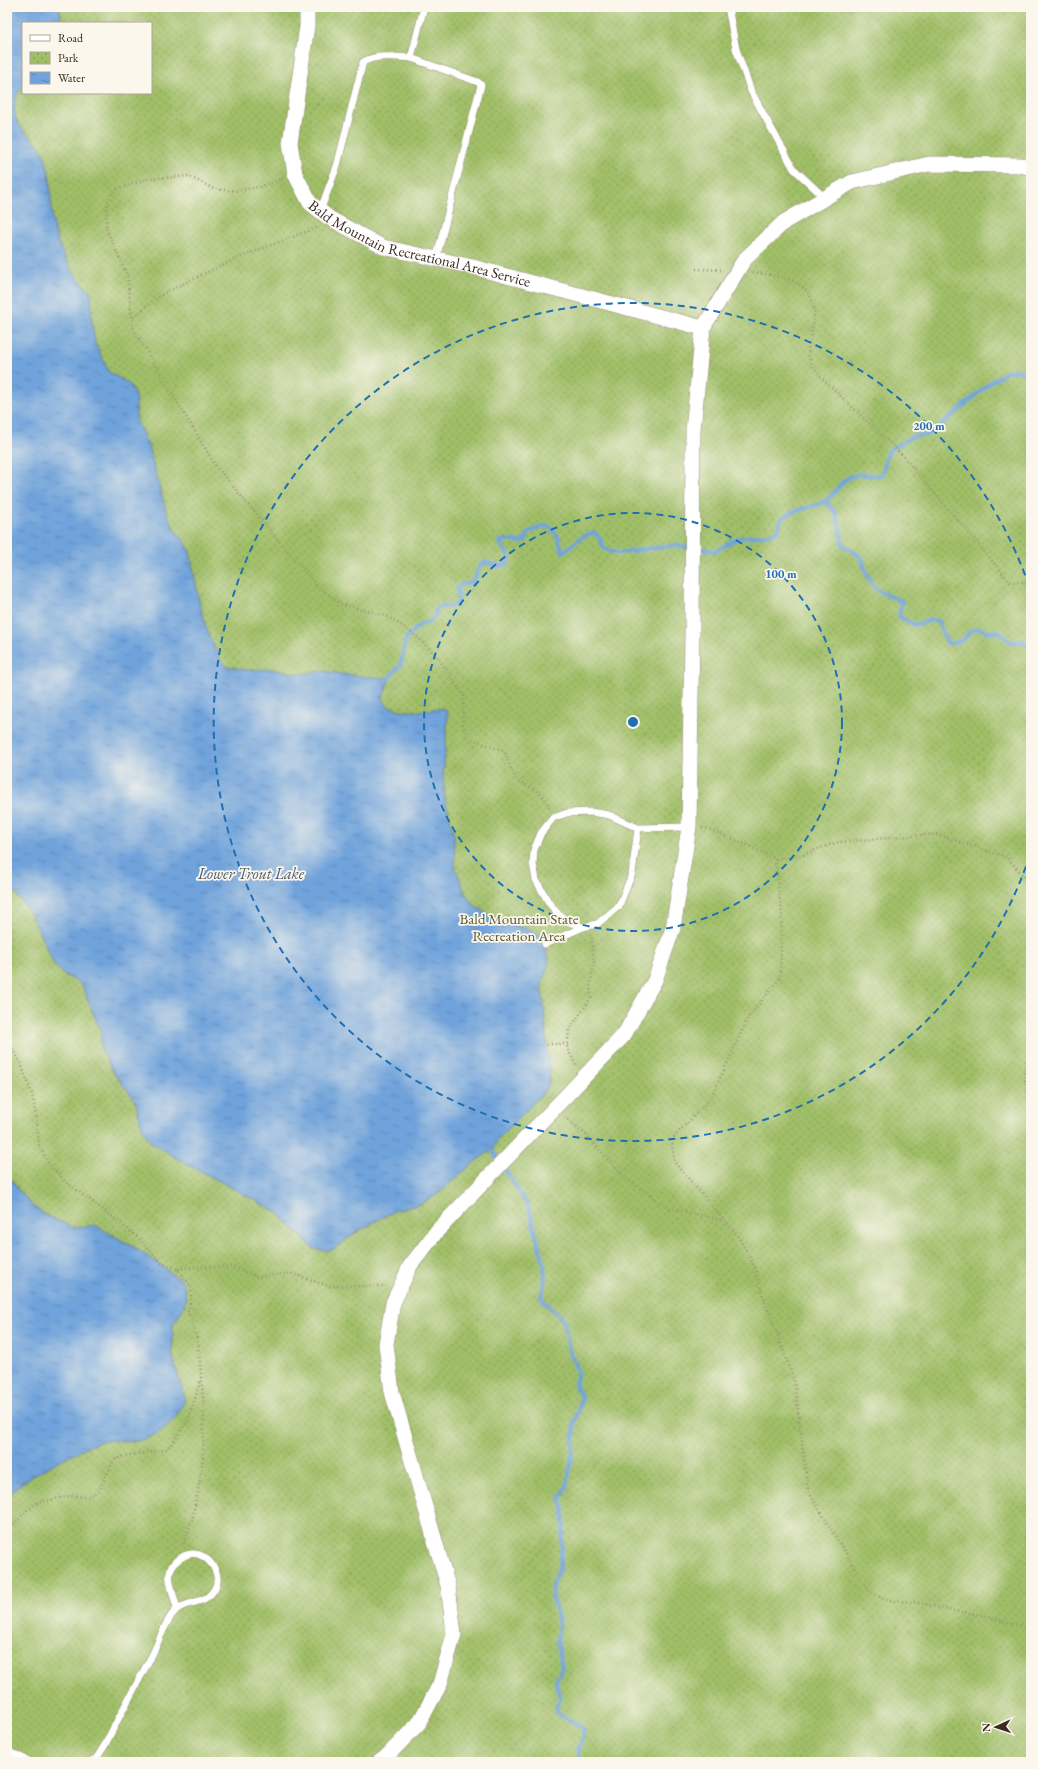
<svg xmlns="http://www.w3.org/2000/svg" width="1038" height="1769" viewBox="0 0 1038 1769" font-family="'EB Garamond',serif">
<defs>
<pattern id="park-dots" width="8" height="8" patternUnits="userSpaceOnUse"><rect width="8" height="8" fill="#a0bf68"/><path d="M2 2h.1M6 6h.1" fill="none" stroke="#849b55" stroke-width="1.8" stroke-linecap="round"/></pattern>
<pattern id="water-ripples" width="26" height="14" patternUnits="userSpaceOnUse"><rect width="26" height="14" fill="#6fa3db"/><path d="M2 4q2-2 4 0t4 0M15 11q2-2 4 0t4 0" fill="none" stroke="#5c85b1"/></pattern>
</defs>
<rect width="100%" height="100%" fill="#fbf7ec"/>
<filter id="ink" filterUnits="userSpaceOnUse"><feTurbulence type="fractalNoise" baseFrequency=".025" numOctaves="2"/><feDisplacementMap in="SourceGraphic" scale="8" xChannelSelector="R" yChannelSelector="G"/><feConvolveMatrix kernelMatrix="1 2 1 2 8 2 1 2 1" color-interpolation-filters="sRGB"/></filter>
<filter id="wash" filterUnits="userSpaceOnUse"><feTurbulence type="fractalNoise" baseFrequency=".012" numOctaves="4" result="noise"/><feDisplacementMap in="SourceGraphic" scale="16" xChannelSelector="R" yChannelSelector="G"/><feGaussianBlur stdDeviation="0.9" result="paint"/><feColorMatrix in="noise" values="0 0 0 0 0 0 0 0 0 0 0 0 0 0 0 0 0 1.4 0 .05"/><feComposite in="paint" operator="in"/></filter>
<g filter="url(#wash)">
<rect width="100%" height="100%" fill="#f4ebd4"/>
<!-- park -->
<path fill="url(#park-dots)" stroke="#6e7443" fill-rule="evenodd" d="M7,7H1031V1762H7ZM23,23H151V93H23Z"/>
<!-- water -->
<g fill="url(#water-ripples)" stroke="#55667c">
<path d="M7,7H59L62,23H23V86C16,93 13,104 15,114C17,132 38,138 44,155C52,174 50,195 52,215C55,244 69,272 91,292L92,323L95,343L109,372L129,384L134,393L136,401V419L148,446L166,510L174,529L188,546L190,552L200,606L209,636L220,659L226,666L246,670L271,669L300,674L322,671L359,676L387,678L389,680L383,698L386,705C397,710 409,712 421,711C430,710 438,706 446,710L448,716L443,776L445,799L454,835L455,867L465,893L475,906L498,920L533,931L540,935L545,944L549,962L542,984L550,1078L546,1090L498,1139L492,1150L476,1161L435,1196L420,1204L394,1211L355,1233L334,1249L326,1251L319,1250L312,1247L277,1212L178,1159L150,1141L143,1130L135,1100L113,1072L101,1048V1032L82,985L63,974L55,966L31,915L7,881Z"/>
<path d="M7,1174L19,1191L33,1206L45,1215L75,1228L95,1225L137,1249L181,1280L184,1285L186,1297L183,1309L172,1326L173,1358L185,1399C179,1419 158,1438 136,1441C125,1442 114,1439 103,1441C88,1444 31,1475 19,1485C14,1489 10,1494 7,1499Z"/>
</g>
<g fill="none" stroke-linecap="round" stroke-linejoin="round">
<!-- stream -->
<g stroke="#6fa3db" stroke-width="4">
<path d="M826,501L837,515L843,545L861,557L868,577L873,586L882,593L902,601L899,617L915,625L931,620L938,621L947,643C969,644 964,631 976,629C980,628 984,631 989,632C992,632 995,631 998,631L1011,642L1023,641L1031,649"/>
<path d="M388,679L401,664L406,638L421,624L429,622L434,617L437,608L439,607L455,606L458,601L457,588L461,585L473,582L481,564L486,562L498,566L506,565L510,560C509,551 502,551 500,542L503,540L521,542L525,541L529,532L543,526H549L557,535L563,552L585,535L595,533L599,537L603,547L607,550L619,553L676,545L715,551L738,538L769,534L778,531C779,527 780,522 782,519C794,507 812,510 825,501C835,495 840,480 852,476C862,472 872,477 882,475L888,452L892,448L914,436L926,435L937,429L991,382L1008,371L1017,370L1031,375"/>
<polyline points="492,1150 500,1162"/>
<path d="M503,1167L528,1206L544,1263L545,1280L541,1296L544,1301L564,1321L569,1349L578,1373L575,1385L582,1398L574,1424V1442L567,1486L560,1499L564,1510V1519L560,1567L552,1584V1593L559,1625L557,1640L562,1668L557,1678L556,1684L560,1698L556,1711C570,1727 594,1718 578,1748L581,1762"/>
</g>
</g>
</g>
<g filter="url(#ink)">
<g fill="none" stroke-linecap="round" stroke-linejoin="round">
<!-- service casing -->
<g stroke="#988a79" stroke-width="8">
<g id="service">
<polyline points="424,7 411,58 478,82 481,85 436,259"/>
<polyline points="728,7 736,49 751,91 765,117 794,169 825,198"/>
<path d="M320,211L337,166L363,62C376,54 397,57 411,58"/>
<polyline points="638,828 632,874 619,906 597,924 583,927 571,923 559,915 549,903 536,880 533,864 534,850 541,833 553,818 567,813 591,812 609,815 638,828 689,827"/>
<polyline points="545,944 583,927"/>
<polyline points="7,1751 31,1762"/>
<path d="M88,1762L96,1759L105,1745C120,1714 137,1684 153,1653C160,1639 165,1621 176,1610C186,1600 206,1606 215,1588C221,1576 214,1564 204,1557C198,1553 190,1553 184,1556C159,1568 173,1589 177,1609"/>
</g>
</g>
<!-- minor casing -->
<g stroke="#988a79" stroke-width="16">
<g id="minor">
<path id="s1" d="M307,7V26L290,143L295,174L310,203L329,218L383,247L473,267L703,328"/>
<polyline points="379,1762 385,1758 419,1723 440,1684 454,1634 448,1586 392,1392 386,1344 393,1303 410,1266 437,1231 624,1035 655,980 673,928 689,827 692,634 693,430 703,328 744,260 784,222 852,182 929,164 1021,165 1031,168"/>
</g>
</g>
<!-- path -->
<g stroke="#988a79" stroke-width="2.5" stroke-dasharray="1 3" stroke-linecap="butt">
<path d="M283,178L259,187L234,191L214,189L188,176L147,179L115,190L107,203L106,228L127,275L133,328L215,465L316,585L341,604L387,616L412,633L435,654L464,695L463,724L466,737L504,751C507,758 513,775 517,779C533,792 542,786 550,810"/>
<polyline points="696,269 722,270"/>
<path d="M753,272C787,277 821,283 813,326C812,335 806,349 809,357C811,365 818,371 822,378L903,456L1010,582H1031"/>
<polyline points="133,317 164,293 235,259 318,227"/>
<polyline points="702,828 708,829 747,845 775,859 801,856 823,847 839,842 935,834 1007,857 1031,884"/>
<polyline points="775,859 782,915 780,978 748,1018 711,1098 672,1139 674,1162 738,1236 753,1263 765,1302 794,1379 808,1491 870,1593 889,1600 921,1603 948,1610 981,1615 1031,1629"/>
<polyline points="7,1034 13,1050 21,1064 32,1094 37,1122 39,1146 50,1165 67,1183 108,1213 138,1238 162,1263 177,1269 191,1286 191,1299 188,1311 198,1342 204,1407 203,1456 199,1485 192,1520 183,1545"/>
<polyline points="1031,1037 1024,1071 1031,1117"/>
<polyline points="547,1044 568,1044"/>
<polyline points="576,1065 567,1048 569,1030 591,998 590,987 594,962 592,939 589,935"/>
<polyline points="564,1117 585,1134 625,1178 654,1198 669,1208 725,1221"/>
<polyline points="178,1269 196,1267 233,1267 257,1277 290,1273 328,1286 386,1286"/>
<polyline points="7,1530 19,1519 27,1510 38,1502 71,1496 88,1497 99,1490 114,1460 128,1455 165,1450 175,1440 188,1420 201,1379"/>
</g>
<!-- service -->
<use href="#service" stroke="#fff" stroke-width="7"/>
<!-- minor -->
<use href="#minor" stroke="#fff" stroke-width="15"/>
</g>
</g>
<!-- distance rings -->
<g fill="none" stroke="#1f6fb2" stroke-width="2" stroke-dasharray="7 5">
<circle cx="633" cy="722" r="209"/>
<path d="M1030 855A419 419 0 1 1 1030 589"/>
</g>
<g text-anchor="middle" stroke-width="3.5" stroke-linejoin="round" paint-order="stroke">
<!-- street labels -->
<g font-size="15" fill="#3b2a1e" stroke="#fbf7ec">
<text dy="5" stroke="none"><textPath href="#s1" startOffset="320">Bald Mountain Recreational Area Service</textPath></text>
</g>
<!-- park labels -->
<g font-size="15" fill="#595734" stroke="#fbf7ec">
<text x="519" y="924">Bald Mountain State<tspan x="519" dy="17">Recreation Area</tspan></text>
</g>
<!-- water labels -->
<g font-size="16" font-style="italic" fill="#505a6a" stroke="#fbf7ec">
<text x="251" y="879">Lower Trout Lake</text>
</g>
</g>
<circle cx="633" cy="722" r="6" fill="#1f6fb2" stroke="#fbf7ec" stroke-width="2"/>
<g font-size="12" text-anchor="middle" font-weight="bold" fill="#1f6fb2" stroke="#fbf7ec" stroke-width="3.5" stroke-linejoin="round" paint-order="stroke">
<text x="929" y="430">200 m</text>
<text x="781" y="578">100 m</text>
</g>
<!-- margin -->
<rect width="1038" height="1769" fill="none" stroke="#fbf7ec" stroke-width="24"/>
<!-- legend -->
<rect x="22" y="22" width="130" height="72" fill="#fbf7ec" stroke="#aea59a"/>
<rect x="30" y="35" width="20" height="6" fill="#ffffff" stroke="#aea59a"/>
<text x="58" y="42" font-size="12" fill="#3b2a1e">Road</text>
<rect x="30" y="52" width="20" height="12" fill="url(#park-dots)" stroke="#aea59a"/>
<text x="58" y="62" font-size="12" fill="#3b2a1e">Park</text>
<rect x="30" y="72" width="20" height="12" fill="url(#water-ripples)" stroke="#aea59a"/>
<text x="58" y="82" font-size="12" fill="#3b2a1e">Water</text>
<!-- north arrow -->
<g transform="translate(996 1727) rotate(267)" stroke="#fbf7ec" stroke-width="3" paint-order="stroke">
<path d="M0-3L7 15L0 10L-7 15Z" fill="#3b2a1e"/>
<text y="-6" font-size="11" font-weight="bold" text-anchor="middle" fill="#3b2a1e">N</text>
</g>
</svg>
